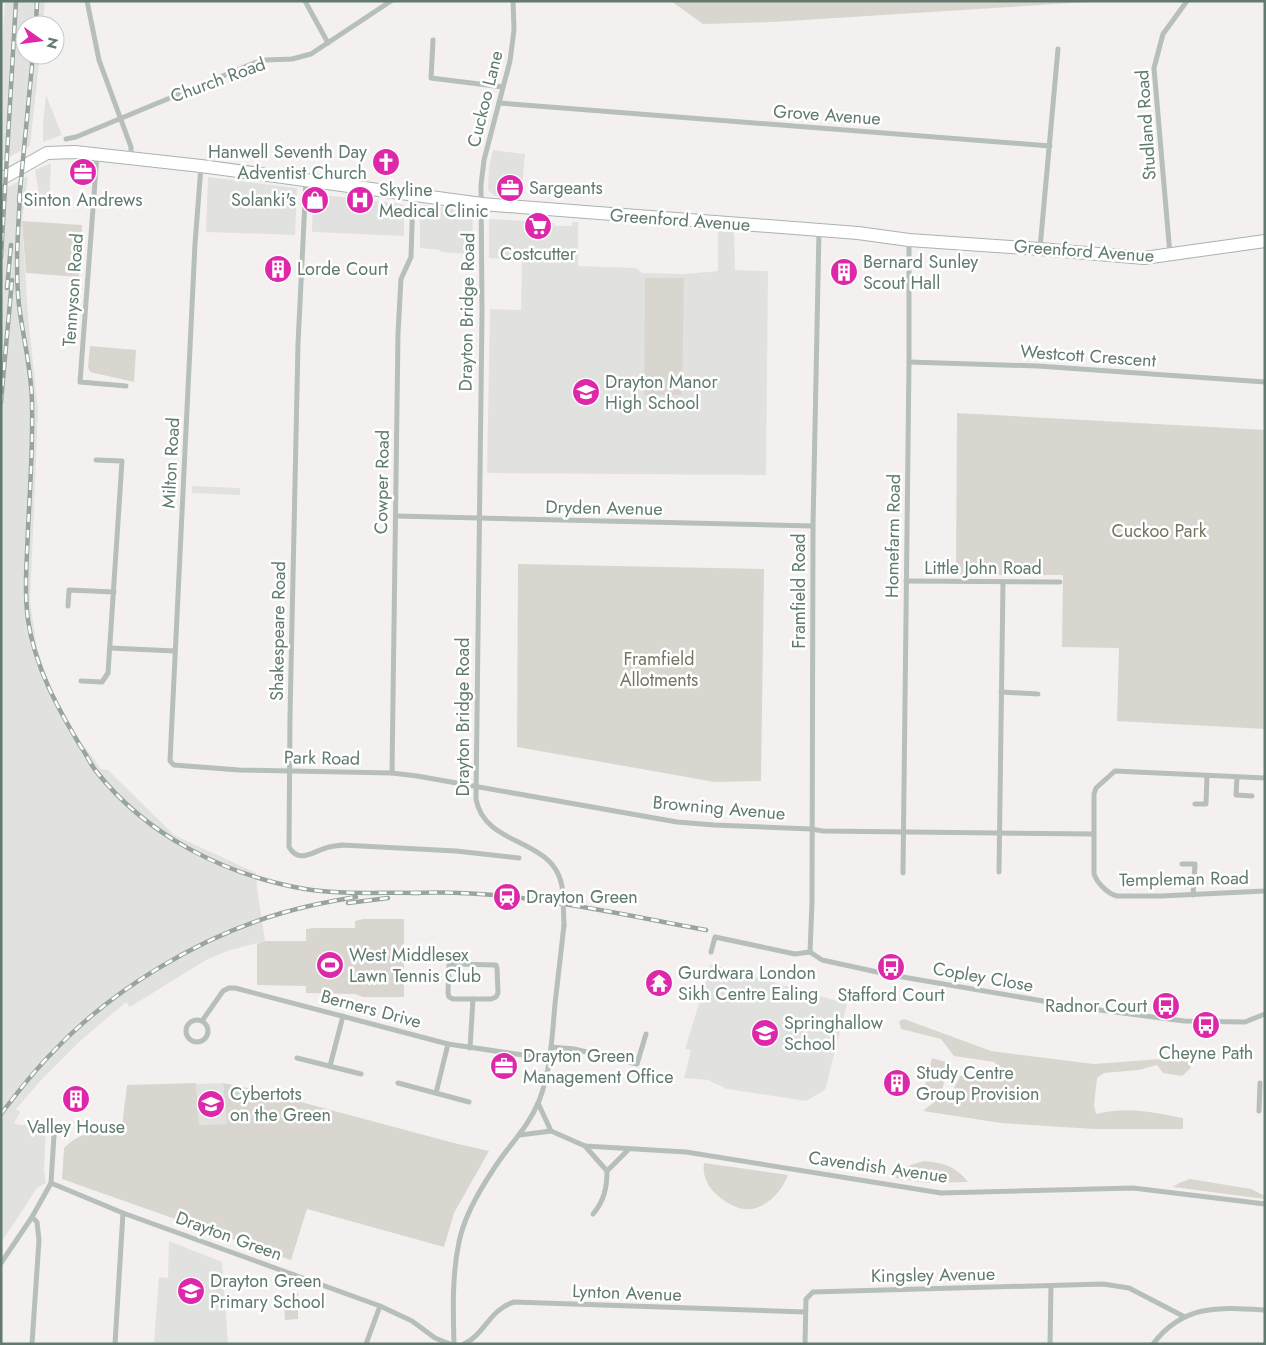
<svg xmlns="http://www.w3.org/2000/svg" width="1266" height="1345" viewBox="0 0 1266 1345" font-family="Jost,sans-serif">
<rect width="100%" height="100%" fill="#f4f0f0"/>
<!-- built -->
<g fill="#e1e2e0">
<polygon points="5,1 45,1 43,25 25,25 25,55 40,55 30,146 1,161 1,62"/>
<polygon points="46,95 62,135 43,142 43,123"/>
<polygon points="493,150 525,154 521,199 494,196 488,190 489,167"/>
<polygon points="51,163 49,206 41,206 35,170"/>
<polygon points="28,176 22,221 28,317 38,410 30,602 37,648 50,687 73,731 101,769 108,770 174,835 256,873 257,888 265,941 227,951 206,960 130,1007 126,1002 79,1042 44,1077 16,1109 20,1112 14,1123 19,1125 46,1125 44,1170 46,1183 37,1188 1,1243 1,191"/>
<polygon points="208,177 297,188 295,235 206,232"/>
<polygon points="315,194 402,204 404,206 404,236 312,232 313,195"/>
<polygon points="423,205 473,211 472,254 441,252 440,250 420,248 420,206"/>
<polygon points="491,219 554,223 555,226 572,226 572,222 578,222 578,266 636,268 642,273 685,274 718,271 718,231 734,232 735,270 768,271 766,475 487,473 490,309 521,310 522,260 489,258 489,220"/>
<polygon points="192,486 240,488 240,495 192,493"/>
<polygon points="711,964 847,1004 825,1090 806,1101 727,1089 708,1080 684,1078 691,1050 685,1049"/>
<polygon points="223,1083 227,1124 199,1125 196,1084"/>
<polygon points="169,1241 222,1262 228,1344 154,1344 159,1277 168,1278"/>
</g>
<!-- green -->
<g fill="#d9d6cf">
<polygon points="671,1 1103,1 772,22 703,24"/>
<polygon points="22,221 82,225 79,277 26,273"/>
<polygon points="645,278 684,278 682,395 644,395"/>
<polygon points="90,346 136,350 134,382 90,372 88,367"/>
<polygon points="957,413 1265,430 1265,729 1117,721 1119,648 1062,647 1063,575 956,575"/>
<polygon points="518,564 764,569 761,781 715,782 517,747"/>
<polygon points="364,919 404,919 404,997 363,997 355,994 306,993 306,986 257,985 257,944 265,941 306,941 306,929 314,928 355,928 355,921"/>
<path d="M904,1019L991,1051L1094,1064L1188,1057L1191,1068L1182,1076L1163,1073L1157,1065L1139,1070L1104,1073L1097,1078L1094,1105L1096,1114C1125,1106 1154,1112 1183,1118V1129H1094L1001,1123L923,1111L935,1101L922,1097L932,1058L949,1063L940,1098L951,1094L960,1076H985L996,1070L995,1062L954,1056L941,1039L901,1029L899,1021Z"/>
<path d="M196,1083L199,1125L227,1124L223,1083L248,1088L454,1143L489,1151L454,1213L444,1247L307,1209L291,1260L62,1179L64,1148C84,1128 95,1134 121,1135L127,1085Z"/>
<path d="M924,1161C944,1163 955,1166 968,1182L926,1183L895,1178C903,1167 912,1164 924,1161Z"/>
<path d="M704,1163L788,1175C783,1189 769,1206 752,1209C737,1212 713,1196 707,1182C704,1176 703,1170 704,1163Z"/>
<polygon points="1190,1179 1251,1189 1265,1196 1265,1199 1173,1187 1179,1183"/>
<polygon points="291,1293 298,1293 298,1319 285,1320 284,1301 289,1300"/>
</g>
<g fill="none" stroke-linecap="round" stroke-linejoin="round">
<!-- secondary casing -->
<g stroke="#a8b4ae" stroke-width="14">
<polyline id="secondary" points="1,179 47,153 75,152 201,166 482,204 858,233 909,240 1040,249 1144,258 1265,241"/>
</g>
<!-- street -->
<g stroke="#b6bfba" stroke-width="5">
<polyline points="87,1 99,60 131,147 131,158"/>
<polyline points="305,1 328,43"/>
<path d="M513,1L514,30L510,61L484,160L481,185L482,312L476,799C486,852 562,834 563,897"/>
<polyline points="433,40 431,78 503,87"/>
<polyline points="499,103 1050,146"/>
<polyline points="66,139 76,137 254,63 266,60 292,59 311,54 391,1"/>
<polyline points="97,155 80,382 126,386"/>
<polyline points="201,166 195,244 170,761 174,765 239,770 392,773 417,776 677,822 714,825 811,829 823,831 1094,834"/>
<path d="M306,180L298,344L290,716L289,847C299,864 312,852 326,848C331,846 337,846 342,845L456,851L519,858"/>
<polyline points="1040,248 1058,49"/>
<polyline points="1170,255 1154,68 1163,34 1187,1"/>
<polyline points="909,362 1038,366 1265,382"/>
<polyline points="396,516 813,526"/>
<polyline points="906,581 1060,582"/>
<polyline points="68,606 69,590 114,592"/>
<polyline points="110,648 175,651"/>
<polyline points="81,681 102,682 108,673 122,461 96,460"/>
<polyline points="1001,692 1038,694"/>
<polyline points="392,773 398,333 401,279 411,257 413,195"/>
<polyline points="1237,777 1236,795 1252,796"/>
<path d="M1265,778L1115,771L1096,788L1094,794V874C1097,883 1108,894 1117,896H1161L1265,891"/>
<polyline points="1195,804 1206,804 1207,776"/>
<polyline points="1182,864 1195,864 1193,895"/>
<polyline points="999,872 1003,582"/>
<polyline points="903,873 909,362 909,241"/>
<polyline points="711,952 715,937 795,954 810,952 822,960 891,975 1084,1008 1184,1021 1245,1022 1265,1014"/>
<polyline points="810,952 812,902 813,526 819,230"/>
<polygon points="454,964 496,965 497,968 498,993 496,997 491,999 453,999 449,997 448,993 449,965"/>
<circle cx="197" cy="1031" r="11"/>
<polyline points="202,1021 223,991 229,988 235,988 448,1044 550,1059"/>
<polyline points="551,1047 574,1049 637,1064 646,1034"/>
<polyline points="470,1048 473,999"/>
<polyline points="297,1058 361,1074"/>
<polyline points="330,1066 343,1016"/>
<polyline points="398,1083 469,1102"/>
<polyline points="436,1093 448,1044"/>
<polyline points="538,1103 551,1131 585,1146 686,1152 941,1193 1133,1188 1265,1204"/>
<polyline points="1259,1111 1260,1083"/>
<polyline points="520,1135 551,1131"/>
<polyline points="585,1146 607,1171"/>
<polyline points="51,1183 123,1213 380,1306 412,1321 435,1338 450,1344"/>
<path d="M593,1214C604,1201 607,1188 607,1171L628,1150"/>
<polyline points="32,1217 37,1222 39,1240 32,1344"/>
<polyline points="1,1263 32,1217 51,1183 54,1135"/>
<polyline points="115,1344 123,1213"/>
<polyline points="366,1344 380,1306"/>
<path d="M454,1344C453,1310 452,1275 459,1242C464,1217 479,1191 493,1170C508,1146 528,1128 539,1101C551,1070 552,1037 555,1004C558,978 561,951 564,925"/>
<path d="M464,1344C484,1335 490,1309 514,1302L805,1312"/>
<polyline points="805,1344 806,1299 813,1292 1103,1284 1129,1288 1183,1316"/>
<polyline points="1050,1344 1051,1286"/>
<path d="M1153,1344C1183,1304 1220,1307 1265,1310"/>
</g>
<!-- secondary -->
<use href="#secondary" stroke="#fff" stroke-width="12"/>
<!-- rail casing -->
<g stroke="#98a59f" stroke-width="4.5">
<g id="rail">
<polyline points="36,25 37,1"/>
<path d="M20,195C18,231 15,269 19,305C23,338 32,371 32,405C33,446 30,488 28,529C27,559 24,590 28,620C35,667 57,707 81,747C87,755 90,764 96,771C147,836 225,875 305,889C342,895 382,892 419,893"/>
<polyline points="19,201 33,55"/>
<polyline points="1,257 16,1"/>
<polyline points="7,288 11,245"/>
<polyline points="1,402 12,280"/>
<path d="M413,893C512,889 609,912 706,930"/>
<polyline points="348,903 388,898"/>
<path d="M1,1114C17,1093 33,1072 52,1053C111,990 199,937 282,913C306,906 331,901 356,897"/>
</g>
</g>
<!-- rail -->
<use href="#rail" stroke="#fff" stroke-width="2.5" stroke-dasharray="8" stroke-linecap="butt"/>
<!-- street-bridge -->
<polyline stroke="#b6bfba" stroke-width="5" points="563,897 564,925"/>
</g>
<!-- icons -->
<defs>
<g id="church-disc" transform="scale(1.4375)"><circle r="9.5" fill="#dc28a9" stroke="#fff"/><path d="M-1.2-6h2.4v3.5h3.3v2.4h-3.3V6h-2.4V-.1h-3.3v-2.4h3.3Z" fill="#fff"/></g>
<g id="office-disc" transform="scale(1.4375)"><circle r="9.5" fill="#dc28a9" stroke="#fff"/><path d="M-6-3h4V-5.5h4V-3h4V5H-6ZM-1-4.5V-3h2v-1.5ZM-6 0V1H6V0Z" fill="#fff"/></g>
<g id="shop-disc" transform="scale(1.4375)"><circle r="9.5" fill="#dc28a9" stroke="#fff"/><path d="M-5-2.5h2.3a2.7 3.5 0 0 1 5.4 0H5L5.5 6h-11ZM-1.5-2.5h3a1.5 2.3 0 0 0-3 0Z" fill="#fff"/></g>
<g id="hospital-disc" transform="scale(1.4375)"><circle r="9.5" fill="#dc28a9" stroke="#fff"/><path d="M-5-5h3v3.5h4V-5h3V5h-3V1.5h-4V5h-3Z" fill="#fff"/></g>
<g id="supermarket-disc" transform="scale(1.4375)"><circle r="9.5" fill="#dc28a9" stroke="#fff"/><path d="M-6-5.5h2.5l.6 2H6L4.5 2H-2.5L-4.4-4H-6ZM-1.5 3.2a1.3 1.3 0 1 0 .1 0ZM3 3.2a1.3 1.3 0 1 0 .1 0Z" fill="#fff"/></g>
<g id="building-disc" transform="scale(1.4375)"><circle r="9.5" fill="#dc28a9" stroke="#fff"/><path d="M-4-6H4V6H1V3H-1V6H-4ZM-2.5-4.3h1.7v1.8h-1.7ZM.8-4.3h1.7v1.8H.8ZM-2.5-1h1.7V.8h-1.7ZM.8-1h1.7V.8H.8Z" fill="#fff"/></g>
<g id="school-disc" transform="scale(1.4375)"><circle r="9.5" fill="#dc28a9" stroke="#fff"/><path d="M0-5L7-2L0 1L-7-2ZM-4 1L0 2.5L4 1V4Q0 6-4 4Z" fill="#fff"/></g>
<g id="station-disc" transform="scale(1.4375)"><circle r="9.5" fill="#dc28a9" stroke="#fff"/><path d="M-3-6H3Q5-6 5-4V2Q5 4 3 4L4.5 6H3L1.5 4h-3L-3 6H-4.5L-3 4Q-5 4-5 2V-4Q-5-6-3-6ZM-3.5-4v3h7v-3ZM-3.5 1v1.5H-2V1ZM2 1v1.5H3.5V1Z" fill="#fff"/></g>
<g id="stadium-disc" transform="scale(1.4375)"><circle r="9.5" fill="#dc28a9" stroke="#fff"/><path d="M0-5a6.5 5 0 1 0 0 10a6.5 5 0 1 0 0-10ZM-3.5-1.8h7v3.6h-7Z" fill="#fff"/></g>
<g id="bus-disc" transform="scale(1.4375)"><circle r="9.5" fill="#dc28a9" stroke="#fff"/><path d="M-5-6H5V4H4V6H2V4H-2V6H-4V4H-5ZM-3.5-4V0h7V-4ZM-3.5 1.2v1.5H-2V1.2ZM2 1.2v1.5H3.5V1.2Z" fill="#fff"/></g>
<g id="temple-disc" transform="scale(1.4375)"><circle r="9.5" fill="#dc28a9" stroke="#fff"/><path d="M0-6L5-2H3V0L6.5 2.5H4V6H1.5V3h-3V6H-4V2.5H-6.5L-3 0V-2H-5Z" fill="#fff"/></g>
</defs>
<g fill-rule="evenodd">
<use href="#church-disc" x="386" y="162"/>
<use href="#office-disc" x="83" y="172"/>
<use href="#office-disc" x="510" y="188"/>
<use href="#shop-disc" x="315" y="200"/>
<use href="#hospital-disc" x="360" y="200"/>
<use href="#supermarket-disc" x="538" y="226"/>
<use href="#building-disc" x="278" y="269"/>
<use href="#building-disc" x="844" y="272"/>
<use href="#school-disc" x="586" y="392"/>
<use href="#station-disc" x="507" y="897"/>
<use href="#stadium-disc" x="330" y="965"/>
<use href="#bus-disc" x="891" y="967"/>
<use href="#temple-disc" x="659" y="983"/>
<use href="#bus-disc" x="1166" y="1006"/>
<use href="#bus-disc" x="1206" y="1025"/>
<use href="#school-disc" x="765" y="1033"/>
<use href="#office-disc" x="504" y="1066"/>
<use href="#building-disc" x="897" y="1083"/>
<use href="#building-disc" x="76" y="1099"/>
<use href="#school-disc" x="211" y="1104"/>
<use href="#school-disc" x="191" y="1291"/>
</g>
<g text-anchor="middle" stroke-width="5" stroke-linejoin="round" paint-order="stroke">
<!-- street labels -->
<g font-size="18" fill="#607a6d" stroke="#fff">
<text transform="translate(218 80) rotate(-20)" y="6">Church Road</text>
<text transform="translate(485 99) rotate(-76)" y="6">Cuckoo Lane</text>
<text transform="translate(827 115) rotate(4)" y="6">Grove Avenue</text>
<text transform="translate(1146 125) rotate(-94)" y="6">Studland Road</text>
<text transform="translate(680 220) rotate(4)" y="6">Greenford Avenue</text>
<text transform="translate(1084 251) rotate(4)" y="6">Greenford Avenue</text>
<text transform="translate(73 290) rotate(-86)" y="6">Tennyson Road</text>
<text transform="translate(467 312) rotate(-89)" y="6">Drayton Bridge Road</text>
<text transform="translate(1088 356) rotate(4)" y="6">Westcott Crescent</text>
<text transform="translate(171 463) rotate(-87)" y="6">Milton Road</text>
<text transform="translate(382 482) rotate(-89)" y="6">Cowper Road</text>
<text transform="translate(604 508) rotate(1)" y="6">Dryden Avenue</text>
<text transform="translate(893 536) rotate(-89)" y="6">Homefarm Road</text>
<text x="983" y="574">Little John Road</text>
<text transform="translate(799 591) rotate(-90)" y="6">Framfield Road</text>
<text transform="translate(278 631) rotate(-89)" y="6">Shakespeare Road</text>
<text transform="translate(463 717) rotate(-90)" y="6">Drayton Bridge Road</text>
<text transform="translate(322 758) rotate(1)" y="6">Park Road</text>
<text transform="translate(719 808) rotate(5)" y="6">Browning Avenue</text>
<text transform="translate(1184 879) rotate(-1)" y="6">Templeman Road</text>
<text transform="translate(983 977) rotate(10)" y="6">Copley Close</text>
<text transform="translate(371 1009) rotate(15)" y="6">Berners Drive</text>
<text transform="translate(878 1167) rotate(8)" y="6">Cavendish Avenue</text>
<text transform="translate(229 1236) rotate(20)" y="6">Drayton Green</text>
<text transform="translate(933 1275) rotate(-1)" y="6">Kingsley Avenue</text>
<text transform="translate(627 1293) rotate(2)" y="6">Lynton Avenue</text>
</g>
<!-- poi labels -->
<g font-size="18" fill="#607a6d" stroke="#fff" text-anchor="start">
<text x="367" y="158" text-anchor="end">Hanwell Seventh Day<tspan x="367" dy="21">Adventist Church</tspan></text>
<text x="529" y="194">Sargeants</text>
<text x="379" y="196">Skyline<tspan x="379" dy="21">Medical Clinic</tspan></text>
<text x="83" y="206" text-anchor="middle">Sinton Andrews</text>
<text x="296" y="206" text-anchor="end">Solanki's</text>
<text x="538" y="260" text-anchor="middle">Costcutter</text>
<text x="863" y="268">Bernard Sunley<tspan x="863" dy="21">Scout Hall</tspan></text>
<text x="297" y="275">Lorde Court</text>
<text x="605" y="388">Drayton Manor<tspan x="605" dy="21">High School</tspan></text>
<text x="526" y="903">Drayton Green</text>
<text x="349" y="961">West Middlesex<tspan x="349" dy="21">Lawn Tennis Club</tspan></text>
<text x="678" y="979">Gurdwara London<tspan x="678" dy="21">Sikh Centre Ealing</tspan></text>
<text x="891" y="1001" text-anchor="middle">Stafford Court</text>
<text x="1147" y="1012" text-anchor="end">Radnor Court</text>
<text x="784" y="1029">Springhallow<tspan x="784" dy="21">School</tspan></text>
<text x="1206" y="1059" text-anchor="middle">Cheyne Path</text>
<text x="523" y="1062">Drayton Green<tspan x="523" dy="21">Management Office</tspan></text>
<text x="916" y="1079">Study Centre<tspan x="916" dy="21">Group Provision</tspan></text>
<text x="230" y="1100">Cybertots<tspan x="230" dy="21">on the Green</tspan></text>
<text x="76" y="1133" text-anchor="middle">Valley House</text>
<text x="210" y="1287">Drayton Green<tspan x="210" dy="21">Primary School</tspan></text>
</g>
<!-- park labels -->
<g font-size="18" fill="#787462" stroke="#fff">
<text x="1159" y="537">Cuckoo Park</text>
<text x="659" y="665">Framfield<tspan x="659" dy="21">Allotments</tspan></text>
</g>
</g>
<!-- border -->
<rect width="1266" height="1345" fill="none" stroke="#607a6d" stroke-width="5"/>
<!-- north arrow -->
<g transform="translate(40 40) rotate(104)"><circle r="24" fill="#ffffff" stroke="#bfcac5"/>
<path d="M0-4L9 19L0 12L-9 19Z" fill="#dc28a9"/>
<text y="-8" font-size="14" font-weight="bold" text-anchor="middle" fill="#607a6d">N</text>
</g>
</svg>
